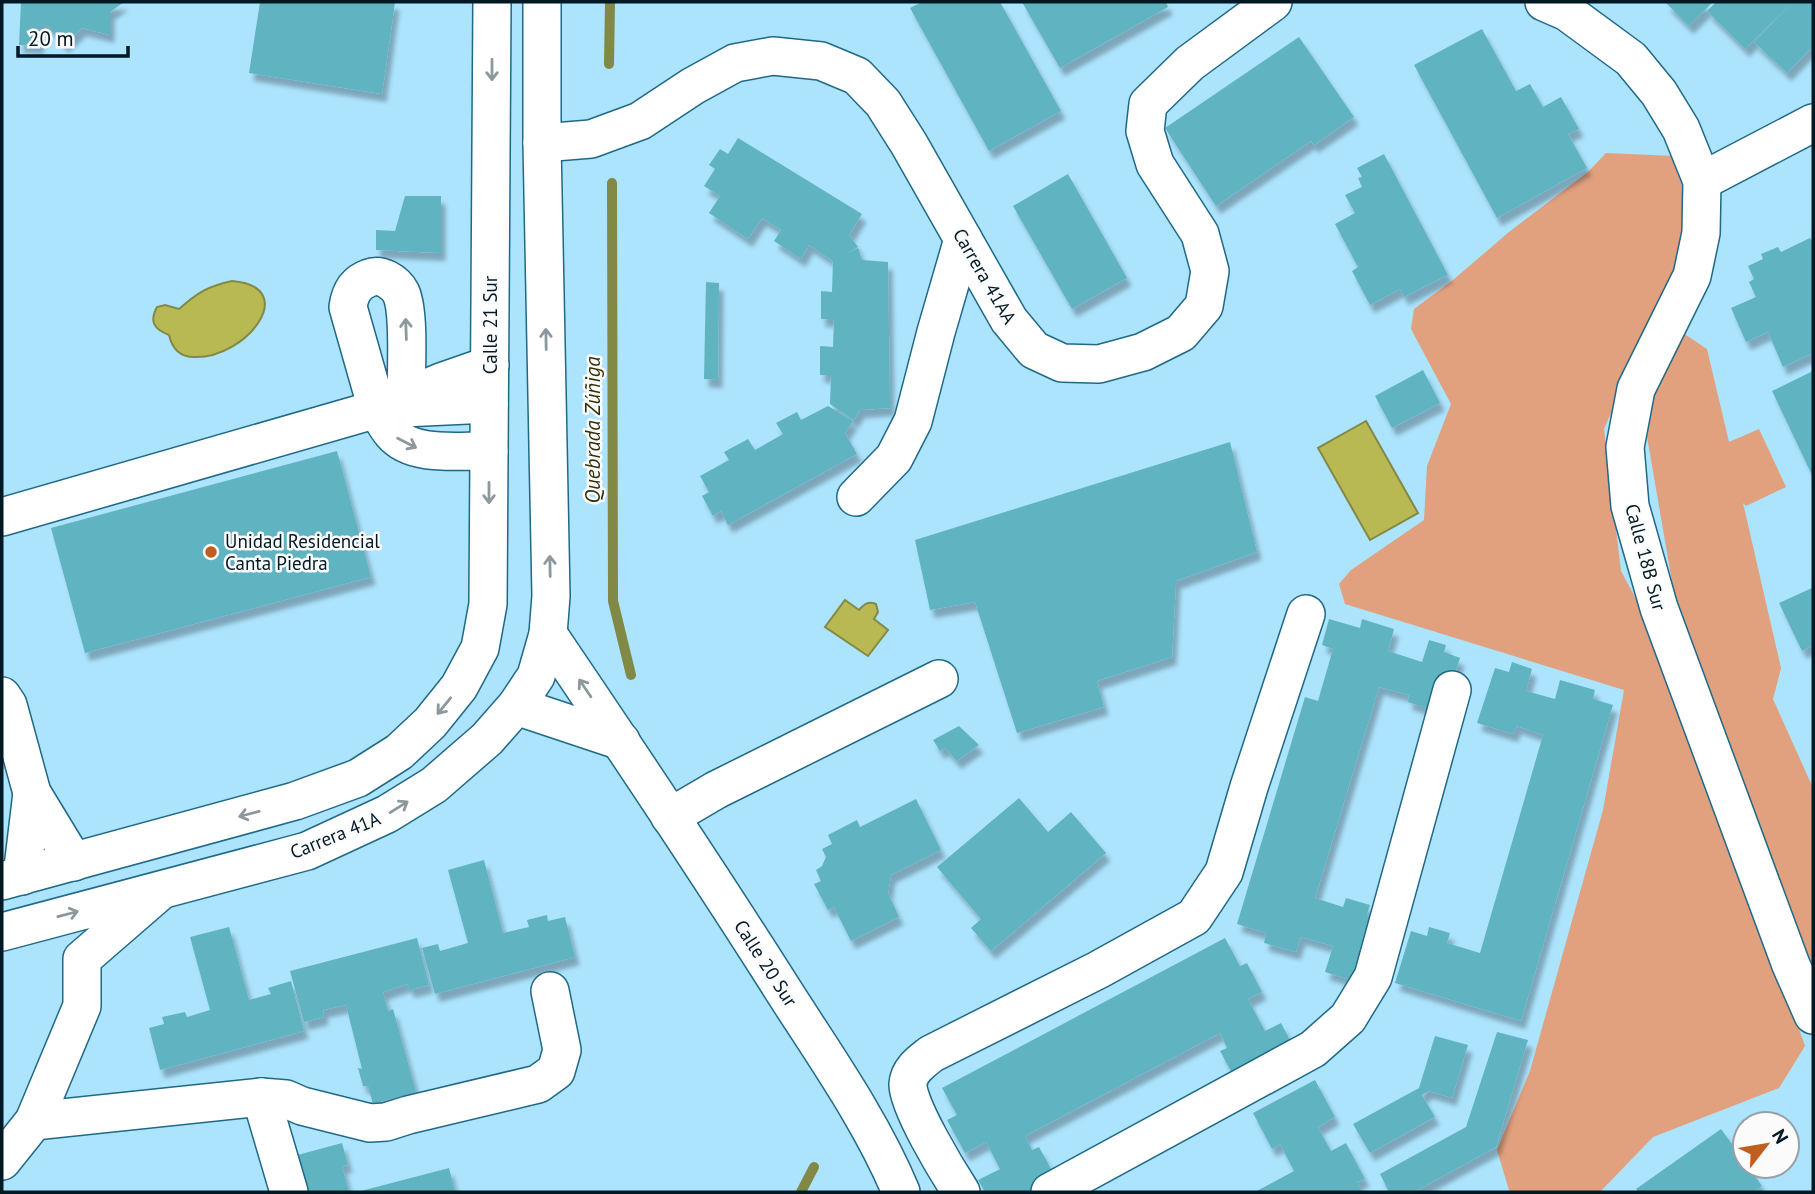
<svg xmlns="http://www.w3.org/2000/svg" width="1815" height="1194" viewBox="0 0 1815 1194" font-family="'PT Sans',sans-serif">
<defs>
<filter id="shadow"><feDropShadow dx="4.5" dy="8" stdDeviation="2" flood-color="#0004"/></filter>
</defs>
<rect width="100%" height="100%" fill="#ace3fd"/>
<!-- green -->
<g fill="#e1a07e">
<polygon points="1606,153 1673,156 1694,192 1687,241 1604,429 1621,571 1670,662 1750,893 1805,1046 1779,1088 1653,1137 1600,1192 1512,1192 1509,1190 1497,1150 1530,1071 1603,810 1624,690 1345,604 1339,584 1351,570 1424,520 1427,466 1451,404 1411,329 1414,309 1453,280 1509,232 1588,172"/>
<polygon points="1683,333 1707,349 1729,442 1759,429 1786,487 1746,506 1743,503 1781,668 1773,699 1813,788 1813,968 1676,605 1644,419 1668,342"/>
</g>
<!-- water -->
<g fill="#b9b954" stroke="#828946" stroke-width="2">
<path d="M232,281C302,287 246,359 194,357C180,357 172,348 169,335C154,329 149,322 157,307L165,305L179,309C197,293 208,286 232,281Z"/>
<polygon points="1366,421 1418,513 1370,540 1318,448"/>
<path d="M845,600L859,610C864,604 868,601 876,604L878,612L874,619L888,630L868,656L825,627Z"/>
</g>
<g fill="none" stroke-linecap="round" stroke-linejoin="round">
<!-- stream -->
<g stroke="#828946" stroke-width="10">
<polyline points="609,64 610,2"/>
<polyline points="612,183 613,601 631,675"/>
<polyline points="801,1192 814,1167"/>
</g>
</g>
<!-- building -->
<g fill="#60b4c2" filter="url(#shadow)">
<polygon points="21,2 124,2 110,12 110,35 82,28 64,45 48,26 40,26 39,46 19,45"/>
<polygon points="260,2 395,2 382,94 249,73"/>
<polygon points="922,2 1000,2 1061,111 989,151 910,8"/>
<polygon points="1022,2 1166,2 1168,7 1060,68"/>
<polygon points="1665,2 1713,2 1689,26"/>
<polygon points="1716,2 1810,2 1813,5 1813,46 1787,73 1754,42 1790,5 1745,49 1707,11"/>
<polygon points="1482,29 1516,91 1530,84 1543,107 1561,97 1579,129 1568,134 1587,168 1497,218 1414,65"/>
<polygon points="1299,37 1354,117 1314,145 1311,141 1216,206 1165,128"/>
<polygon points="738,138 862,214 849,235 858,247 844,255 858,248 862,260 888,262 890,408 860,410 854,420 830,404 831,375 820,375 820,346 833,347 834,319 821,319 821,291 832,292 833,261 809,245 801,259 774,241 781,230 762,218 748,239 709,213 720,196 704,186 715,169 709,165 720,149 728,154"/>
<polygon points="1384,154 1448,275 1404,297 1400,289 1370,305 1352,271 1358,267 1335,224 1355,213 1345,195 1362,187 1358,178 1362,177 1357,168"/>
<polygon points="1068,174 1127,278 1072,309 1013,206"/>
<polygon points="405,196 441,196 441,253 376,250 376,230 395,231"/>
<polygon points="1810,238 1813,243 1813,353 1783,367 1768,332 1746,342 1731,308 1756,297 1749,282 1754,279 1748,266 1763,259 1761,254 1778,247 1781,252"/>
<polygon points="706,282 719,283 718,380 704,379"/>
<polygon points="1423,370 1440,403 1392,428 1375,396"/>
<polygon points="1813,371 1813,477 1772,391"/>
<polygon points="828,406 853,421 845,433 857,454 728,525 721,511 713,516 702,496 709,492 700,476 729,460 724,452 748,439 755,450 783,434 776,423 797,412 801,420"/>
<polygon points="1230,442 1257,552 1176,581 1172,657 1097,681 1104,707 1017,733 975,602 930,610 915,540"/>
<polygon points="337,451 371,577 85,653 51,528"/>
<polygon points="1812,588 1813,645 1802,651 1779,603"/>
<polygon points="1329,619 1360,628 1362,619 1394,629 1388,651 1422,662 1429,640 1446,645 1444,652 1460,658 1446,702 1430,698 1427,708 1408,702 1409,695 1379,687 1315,898 1343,907 1346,898 1370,905 1367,915 1383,920 1364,984 1325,972 1333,946 1301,937 1296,952 1264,943 1266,933 1237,924 1305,697 1318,701 1333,649 1322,645"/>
<polygon points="1512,662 1532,669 1526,691 1555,699 1560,680 1595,690 1593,699 1613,705 1521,1021 1395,983 1411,931 1427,936 1429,927 1450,933 1447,943 1480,953 1543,735 1517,726 1513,734 1477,723 1495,668 1509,672"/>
<polygon points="959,726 979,745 957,761 945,748 940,751 933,740"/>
<polygon points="1019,798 1048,832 1071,812 1106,853 991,951 971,928 981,919 937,867"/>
<polygon points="916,799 941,850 891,875 888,893 899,917 851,941 834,907 828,910 814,884 821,881 816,870 822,866 826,857 822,849 832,844 828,835 857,820 860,827"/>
<polygon points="484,860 503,933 529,927 527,920 547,915 548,921 565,917 575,957 435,994 422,948 438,944 440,951 468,943 448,870"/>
<polygon points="229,927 249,1000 271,994 268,988 291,981 304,1031 160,1070 149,1028 164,1024 162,1017 185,1012 187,1017 210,1010 190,937"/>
<polygon points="417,938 429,985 410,990 407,984 383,992 388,1011 393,1009 416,1092 373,1104 368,1086 363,1086 358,1068 362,1069 346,1005 323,1010 324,1017 304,1022 290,971"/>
<polygon points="1225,938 1240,966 1247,963 1262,992 1248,999 1265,1031 1281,1023 1290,1040 1282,1044 1289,1056 1232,1073 1220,1051 1227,1048 1220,1033 1025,1136 1032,1150 1039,1147 1051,1169 1042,1174 1047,1183 1030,1192 985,1192 978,1180 1000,1169 986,1142 965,1153 947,1120 957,1115 942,1088"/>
<polygon points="1497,1032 1528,1040 1496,1147 1414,1192 1389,1192 1380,1174 1466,1127"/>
<polygon points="1435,1036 1468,1045 1452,1098 1429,1091 1422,1095 1435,1117 1370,1153 1353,1124 1419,1088"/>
<polygon points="1315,1080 1335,1117 1318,1127 1331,1151 1346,1143 1365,1179 1357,1182 1362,1192 1255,1192 1294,1171 1280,1144 1272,1149 1253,1113"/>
<polygon points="1721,1129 1745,1162 1745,1166 1748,1166 1762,1186 1753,1192 1638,1192 1636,1189"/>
<polygon points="342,1143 348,1165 342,1166 349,1192 303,1192 294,1156"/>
<polygon points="449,1168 455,1192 361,1192 361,1191"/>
</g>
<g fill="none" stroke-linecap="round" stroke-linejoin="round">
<!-- minor casing -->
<g stroke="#1f6986" stroke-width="40">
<g id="minor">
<polyline points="1544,2 1567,12 1631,59 1659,93 1681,129 1702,181 1701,233 1692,276 1636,389 1625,447 1630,506 1659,608 1791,965 1813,1015"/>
<polyline points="542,143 591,139 640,121 693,86 735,63 773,56 821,61 857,76 883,103 909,144 1009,320 1034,350 1062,363 1099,364 1143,352 1181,333 1204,306 1210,271 1200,234 1155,164 1145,131 1148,104 1190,63 1273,2"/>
<polyline points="1702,181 1813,123"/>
<path d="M406,397C406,372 410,313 401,293C395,282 381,273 369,278C355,283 350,293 348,307L377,409C382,418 386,426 392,433C413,458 460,450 489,451"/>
<polyline points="403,408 489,404"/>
<polyline points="856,497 894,458 913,421 936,332 963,239"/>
<polyline points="2,517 377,409 441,382 490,365"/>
<path d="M548,634C628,752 707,870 783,990C825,1056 871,1120 901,1192"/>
<polyline points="2,696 8,705 32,793 74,862"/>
<polyline points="516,706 621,741"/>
<polyline points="670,817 716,790 939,679"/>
<polyline points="22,876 32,793"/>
<polyline points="2,881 295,801 358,778 399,752 430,723 459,687 480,648 488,604 492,2"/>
<polyline points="2,932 307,851 387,814 434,785 487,739 516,706 536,676 548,634 551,596 542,143 542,2"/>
<polyline points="261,1097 289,1192"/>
<polyline points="34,1121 261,1097 286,1099 302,1106 370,1123 386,1122 408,1115 538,1084 556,1071 562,1050 550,991"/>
<polyline points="2,1161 34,1121 82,1006 82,959 157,894"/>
<path d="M961,1192C948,1172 907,1105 908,1084C909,1070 921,1062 931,1054L1098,970L1194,917L1224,872L1249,787L1306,614"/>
<polyline points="1050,1192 1313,1049 1348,1018 1373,977 1452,690"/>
</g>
</g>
<!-- minor -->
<use href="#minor" stroke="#fff" stroke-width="37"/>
</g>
<!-- one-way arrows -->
<defs><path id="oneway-shaft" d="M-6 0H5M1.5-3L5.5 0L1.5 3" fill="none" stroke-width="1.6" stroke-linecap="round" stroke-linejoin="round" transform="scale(1.75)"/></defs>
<g stroke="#8c989c">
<use href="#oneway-shaft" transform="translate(492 70) rotate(90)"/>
<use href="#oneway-shaft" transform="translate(406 329) rotate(-92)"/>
<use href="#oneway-shaft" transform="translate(546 339) rotate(-91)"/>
<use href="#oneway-shaft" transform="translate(407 443) rotate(27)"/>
<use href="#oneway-shaft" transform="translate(489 493) rotate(90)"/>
<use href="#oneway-shaft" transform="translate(550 566) rotate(-91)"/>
<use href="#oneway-shaft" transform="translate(585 688) rotate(-124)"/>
<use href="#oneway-shaft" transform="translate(444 706) rotate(129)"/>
<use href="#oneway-shaft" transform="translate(399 807) rotate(-32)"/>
<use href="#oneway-shaft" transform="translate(249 814) rotate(165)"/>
<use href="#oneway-shaft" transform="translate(68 914) rotate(-15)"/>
</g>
<!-- markers -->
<circle fill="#bf5e1f" stroke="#fbfbfb" stroke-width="2.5" cx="211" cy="552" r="7"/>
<g text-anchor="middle" stroke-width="5" stroke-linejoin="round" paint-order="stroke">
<!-- street labels -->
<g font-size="19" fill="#001924" stroke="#fbfbfb">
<text transform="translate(985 276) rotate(60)" y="7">Carrera 41AA</text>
<text transform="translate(490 325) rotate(-90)" y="7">Calle 21 Sur</text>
<text transform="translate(1646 557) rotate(75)" y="7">Calle 18B Sur</text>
<text transform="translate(335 835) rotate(-22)" y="7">Carrera 41A</text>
<text transform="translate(766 963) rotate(57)" y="7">Calle 20 Sur</text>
</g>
<!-- poi labels -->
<g font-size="19" fill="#001924" stroke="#fbfbfb" text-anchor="start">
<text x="225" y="548">Unidad Residencial<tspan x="225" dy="22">Canta Piedra</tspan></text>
</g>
<!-- water labels -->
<g font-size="21" font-style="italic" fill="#313004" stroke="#fbfbfb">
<text transform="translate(593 430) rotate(-90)" y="7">Quebrada Zúñiga</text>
</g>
</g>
<!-- border -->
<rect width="1815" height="1194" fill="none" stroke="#001924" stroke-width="7"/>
<!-- north arrow -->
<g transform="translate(1766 1145) rotate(59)"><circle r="33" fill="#fbfbfb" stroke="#97a1a5" stroke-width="2"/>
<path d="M0-5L12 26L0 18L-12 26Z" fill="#bf5e1f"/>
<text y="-10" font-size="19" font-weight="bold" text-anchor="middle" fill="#001924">N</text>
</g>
<!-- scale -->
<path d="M18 46v10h110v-10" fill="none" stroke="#001924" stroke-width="3.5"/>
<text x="28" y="46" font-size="21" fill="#001924" stroke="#fbfbfb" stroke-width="5" paint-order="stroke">20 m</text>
</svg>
